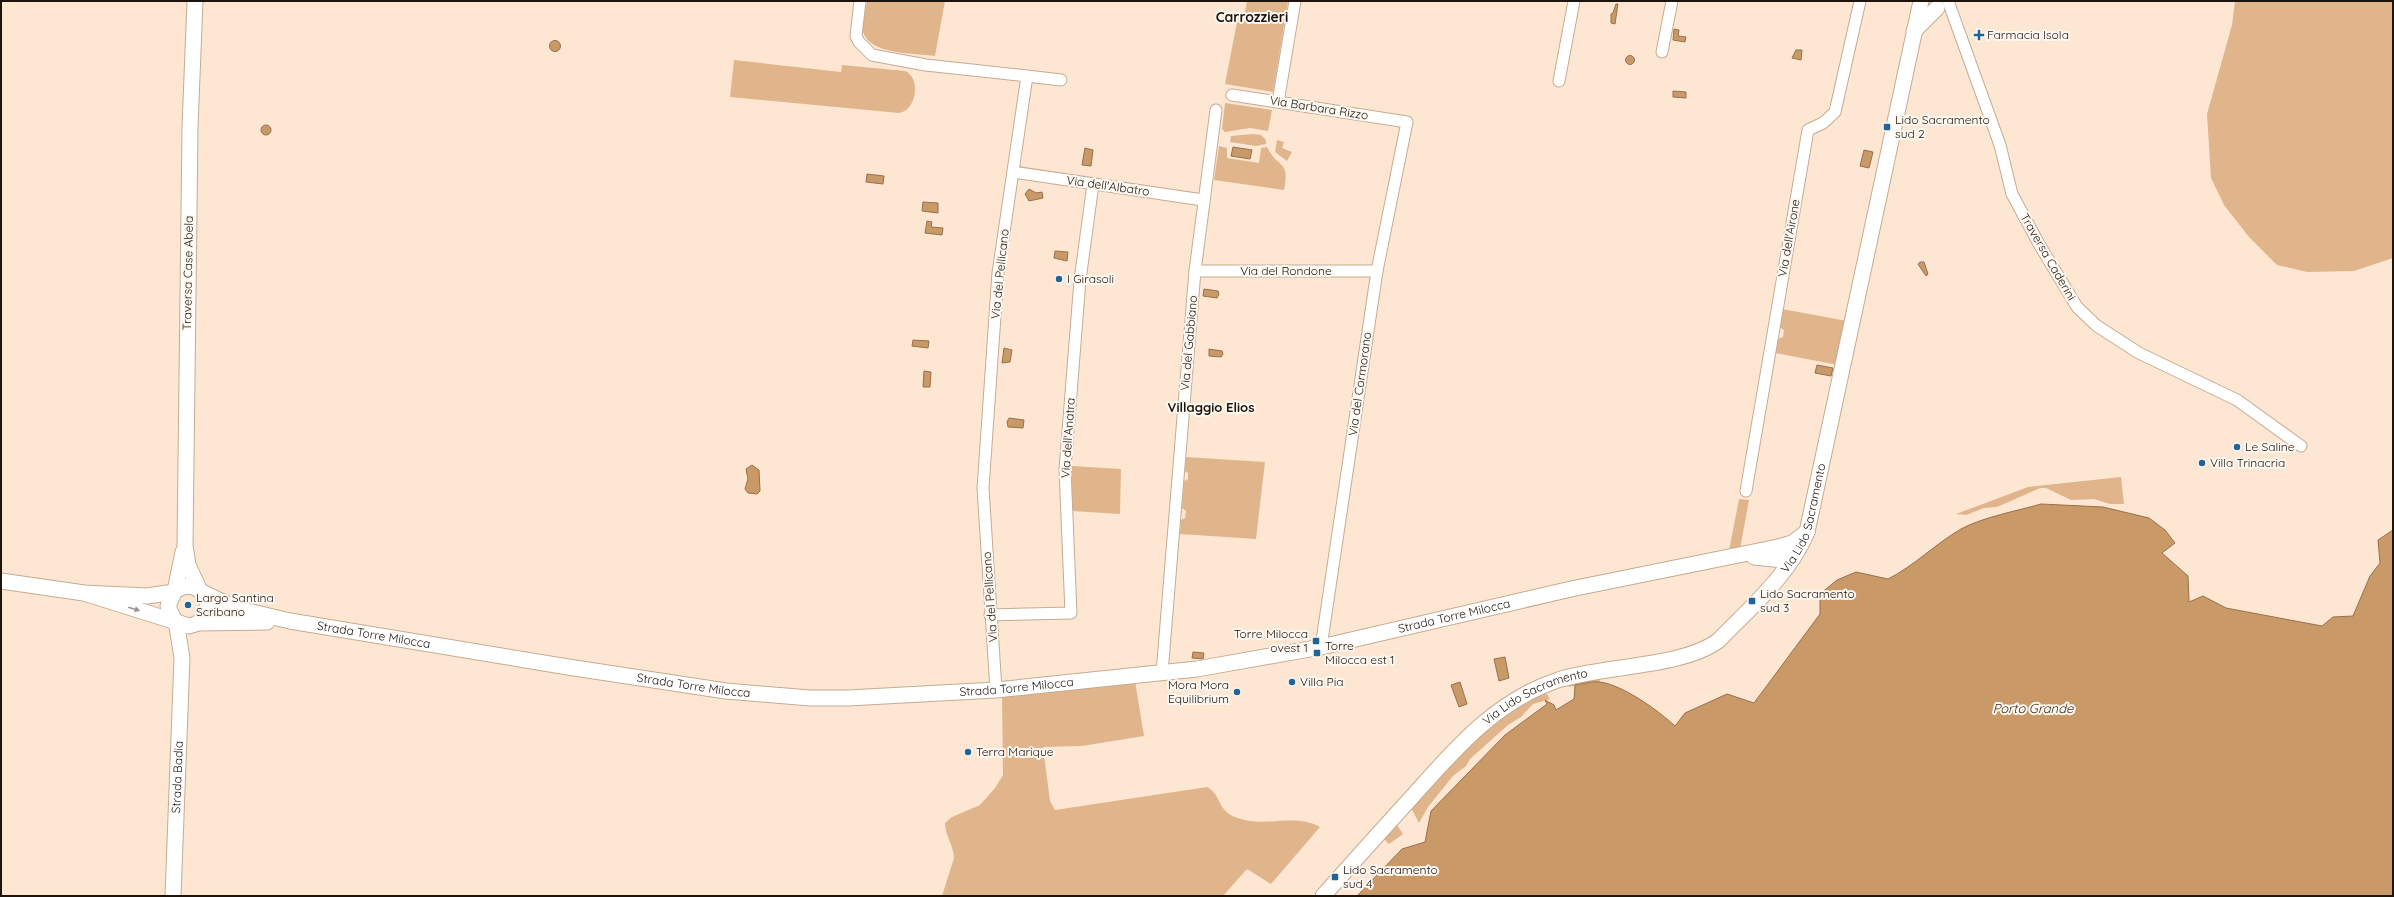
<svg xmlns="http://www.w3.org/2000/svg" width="2394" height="897" viewBox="0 0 2394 897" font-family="Quicksand,sans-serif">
<rect width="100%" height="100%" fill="#fee7d2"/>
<!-- green -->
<g fill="#e0b58c">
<path d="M867,1H945L935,56C915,53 870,55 863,32C861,23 866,10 867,1Z"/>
<polygon points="1247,1 1288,1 1273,92 1225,84 1238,17 1244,17"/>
<polygon points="2235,1 2393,1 2393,258 2354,271 2307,272 2277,265 2249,237 2224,205 2211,178 2207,114 2232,25"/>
<path d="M734,60L841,72L842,65L905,71C922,78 916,111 899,113L730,97Z"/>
<polygon points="1225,103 1272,110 1268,131 1250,128 1225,132 1222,129"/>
<polygon points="1253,134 1261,135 1266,140 1266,144 1256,146 1230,142 1231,136"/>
<polygon points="1277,140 1284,142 1282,148 1292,152 1287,161 1275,152"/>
<path d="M1219,146L1227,148V158L1259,163L1261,148L1267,147C1279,170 1290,159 1284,190L1214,180Z"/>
<polygon points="1782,309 1847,321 1838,365 1775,353 1777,339 1783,337 1784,330 1779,327"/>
<polygon points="1186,457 1265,462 1256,539 1180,534 1181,520 1185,518 1186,511 1182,508 1184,481 1188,479 1188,473 1185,471"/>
<polygon points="1072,466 1121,469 1120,514 1072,511"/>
<polygon points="2121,477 2124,504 2110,504 2094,499 2071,500 2046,488 2040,488 1997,507 1984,508 1966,515 1956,514 2028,487"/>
<polygon points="1739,499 1749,500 1740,549 1729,551"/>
<polygon points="1599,676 1600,682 1568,687 1572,683"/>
<path d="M1135,681L1144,736L1082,746L1043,747L1050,801L1055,810L1207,787C1223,795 1215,812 1241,819C1266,827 1297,813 1320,827L1271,884L1247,869L1223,896H942L954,858C954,846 945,836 945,823L952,817L980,805L995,788L1003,775L1002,695Z"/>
<polygon points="1545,691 1550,699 1533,704 1521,717 1508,725 1470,759 1466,766 1453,776 1428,807 1419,823 1410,806 1491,721"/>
<polygon points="1395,822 1403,834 1389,844 1382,837"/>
</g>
<!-- water -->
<g fill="#ca9968" stroke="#96714c">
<polygon points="1616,4 1618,4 1615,24 1611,23 1611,14 1613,13"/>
<polygon points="1674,29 1679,30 1678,36 1686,37 1685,42 1673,40"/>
<circle cx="555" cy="46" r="5.5"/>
<polygon points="1796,50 1802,50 1801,60 1792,58"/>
<circle cx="1630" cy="60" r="4.5"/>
<polygon points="1673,91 1686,92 1686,98 1673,97"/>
<circle cx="266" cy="130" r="5"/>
<polygon points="1233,147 1252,150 1250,159 1231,156"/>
<polygon points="1085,148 1093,150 1091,166 1082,165"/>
<polygon points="1864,150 1873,152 1869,168 1860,166"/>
<polygon points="867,174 884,176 883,184 866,182"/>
<polygon points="1029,189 1036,193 1042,192 1043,198 1029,201 1025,194"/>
<polygon points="923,202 938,203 938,213 922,211"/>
<polygon points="927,221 932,222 931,227 943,228 942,235 925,233"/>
<polygon points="1055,251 1068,252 1067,261 1054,258"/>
<polygon points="1920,262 1924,262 1928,274 1926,276 1918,264"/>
<polygon points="1204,289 1218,291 1219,294 1217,298 1203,296"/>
<polygon points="913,340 929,341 928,348 912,346"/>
<polygon points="1004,348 1012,350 1010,362 1002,363"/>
<polygon points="1209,349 1222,351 1223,354 1221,357 1209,356"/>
<polygon points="1817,365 1833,368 1831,376 1815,373"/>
<polygon points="924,371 931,372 930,387 923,387"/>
<polygon points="1009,418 1024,420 1023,428 1008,427 1007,422"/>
<polygon points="752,465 759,470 760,491 757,494 748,493 745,489 748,479 746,469"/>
<path d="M2041,504L2103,507L2149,518L2165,530L2175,543L2162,553L2188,576L2189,602L2203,596L2226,608L2322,626L2333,617L2353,616L2370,576L2380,563L2378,540L2393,530V896H1357L1402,849L1425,842L1431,811L1505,735L1547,704L1545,700L1554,705L1556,710L1574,699L1575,685C1582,684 1592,681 1600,682C1623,685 1659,711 1675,726L1685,713L1727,694L1754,703L1820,614V594L1837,580L1856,572L1888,579C1914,566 1935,544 1961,529C1983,517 2017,511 2041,504Z"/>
<polygon points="1193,652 1204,653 1203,659 1192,658"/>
<polygon points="1505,657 1509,678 1499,681 1494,659"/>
<polygon points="1460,682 1467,704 1459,707 1451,685"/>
</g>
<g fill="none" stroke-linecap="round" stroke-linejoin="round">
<!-- street casing -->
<g stroke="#c5ab91" stroke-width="13">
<g id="street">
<polyline points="860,1 856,36 859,42 872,55 926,65 1027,76 998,273 983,488 996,690"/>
<polyline points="1948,1 2000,145 2012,194 2039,244 2077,307 2097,326 2139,353 2237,400 2301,446"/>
<polyline points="1662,52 1672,1"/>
<polyline points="1027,76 1061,80"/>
<polyline points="1559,81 1574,1"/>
<polyline points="1232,95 1407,122 1377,271 1321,647"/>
<polyline points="1278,102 1295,1"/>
<polyline points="1013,172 1203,200"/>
<polyline points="1195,271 1377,271"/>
<polyline points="1746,491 1808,130 1823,123 1835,112 1860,1"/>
<polyline points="990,615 1071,613 1065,469 1080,280 1093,184"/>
<polyline points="1162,673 1195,271 1216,110"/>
</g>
</g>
<!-- secondary casing -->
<g stroke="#c5ab91" stroke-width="17">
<g id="secondary">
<polyline points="195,1 190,127 185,545 188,565 200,591"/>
<polyline points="1914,31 1937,8"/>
<polyline points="1754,557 1783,560 1793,558"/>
<polyline points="1,581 84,593 147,596 174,592"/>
<polyline points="175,591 183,552"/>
<path id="s1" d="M202,592L235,608L290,621L568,667L726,691L810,698H848L996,690L1197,669L1321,647L1571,589L1778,547L1792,543L1807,532"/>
<path d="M84,593L189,626C224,619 203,570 174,592L168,606L174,620"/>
<polyline points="198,623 267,622"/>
<path id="s2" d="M173,896L182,658L176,621"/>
<path id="s3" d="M1323,896C1352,863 1382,830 1412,797C1455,749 1495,701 1558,680C1605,665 1680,668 1718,641C1750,608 1789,575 1807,532L1921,1"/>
</g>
</g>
<!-- street -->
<use href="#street" stroke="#fff" stroke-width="11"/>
<!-- secondary -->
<use href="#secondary" stroke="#fff" stroke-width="15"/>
</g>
<!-- one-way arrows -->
<defs><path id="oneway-solid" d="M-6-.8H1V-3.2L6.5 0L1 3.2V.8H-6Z"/></defs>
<use fill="#9a9591" href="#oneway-solid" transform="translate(134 609) rotate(16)"/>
<!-- markers -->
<g fill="#206599" stroke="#fdf8f2" stroke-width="1.5">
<path d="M1977 29h4v4h4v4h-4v4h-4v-4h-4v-4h4z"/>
<rect x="1883" y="123" width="8" height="8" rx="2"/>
<circle cx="1059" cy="279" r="4"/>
<circle cx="2237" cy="447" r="4"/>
<circle cx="2202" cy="463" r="4"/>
<rect x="1748" y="597" width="8" height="8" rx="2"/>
<circle cx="188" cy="605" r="4"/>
<rect x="1312" y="637" width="8" height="8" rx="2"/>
<rect x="1313" y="649" width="8" height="8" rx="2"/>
<circle cx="1292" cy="682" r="4"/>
<circle cx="1237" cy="692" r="4"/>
<circle cx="968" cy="752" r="4"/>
<rect x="1331" y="873" width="8" height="8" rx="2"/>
</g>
<g text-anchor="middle" stroke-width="4" stroke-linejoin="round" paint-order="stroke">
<!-- poi labels -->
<g font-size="12" fill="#1e140b" stroke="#fdf8f2" text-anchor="start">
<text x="1987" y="39">Farmacia Isola</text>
<text x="1895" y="124">Lido Sacramento<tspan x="1895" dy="14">sud 2</tspan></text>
<text x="1067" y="283">I Girasoli</text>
<text x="2245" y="451">Le Saline</text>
<text x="2210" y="467">Villa Trinacria</text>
<text x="1760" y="598">Lido Sacramento<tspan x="1760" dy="14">sud 3</tspan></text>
<text x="196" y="602">Largo Santina<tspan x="196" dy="14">Scribano</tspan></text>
<text x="1308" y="638" text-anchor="end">Torre Milocca<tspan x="1308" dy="14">ovest 1</tspan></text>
<text x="1325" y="650">Torre<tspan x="1325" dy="14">Milocca est 1</tspan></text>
<text x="1300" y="686">Villa Pia</text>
<text x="1229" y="689" text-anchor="end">Mora Mora<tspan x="1229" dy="14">Equilibrium</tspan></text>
<text x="976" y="756">Terra Marique</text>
<text x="1343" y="874">Lido Sacramento<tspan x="1343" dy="14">sud 4</tspan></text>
</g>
<!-- street labels -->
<g font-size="12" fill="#1e140b" stroke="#fdf8f2">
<text transform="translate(1319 108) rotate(9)" y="4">Via Barbara Rizzo</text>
<text transform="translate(1108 186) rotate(8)" y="4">Via dell'Albatro</text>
<text transform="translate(1789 238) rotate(-80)" y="4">Via dell'Airone</text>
<text transform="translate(2048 257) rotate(60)" y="4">Traversa Caderini</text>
<text x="1286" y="275">Via del Rondone</text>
<text transform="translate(188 273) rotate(-89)" y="4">Traversa Case Abela</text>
<text transform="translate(1000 274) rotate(-84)" y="4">Via del Pellicano</text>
<text transform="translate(1189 343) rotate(-85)" y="4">Via del Gabbiano</text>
<text transform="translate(1360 384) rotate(-82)" y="4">Via del Cormorano</text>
<text transform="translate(1068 438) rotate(-86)" y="4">Via dell'Anatra</text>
<text dy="4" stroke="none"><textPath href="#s3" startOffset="642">Via Lido Sacramento</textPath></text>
<text transform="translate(990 597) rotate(-94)" y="4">Via del Pellicano</text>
<text dy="4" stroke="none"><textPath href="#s1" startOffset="1270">Strada Torre Milocca</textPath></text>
<text dy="4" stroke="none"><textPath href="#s1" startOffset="178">Strada Torre Milocca</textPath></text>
<text dy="4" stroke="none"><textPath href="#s1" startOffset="502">Strada Torre Milocca</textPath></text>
<text dy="4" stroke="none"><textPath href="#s1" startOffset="826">Strada Torre Milocca</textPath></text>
<text dy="4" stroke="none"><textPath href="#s3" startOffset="295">Via Lido Sacramento</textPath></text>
<text dy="4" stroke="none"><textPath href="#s2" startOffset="119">Strada Badia</textPath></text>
</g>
<!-- neighbourhood labels -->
<g font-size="13" font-weight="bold" fill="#1e140b" stroke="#fdf8f2">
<text x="1211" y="412">Villaggio Elios</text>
</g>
<!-- water labels -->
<g font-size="13" font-style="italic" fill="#3d2811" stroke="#fdf8f2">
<text x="2033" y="713">Porto Grande</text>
</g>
<!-- quarter labels -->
<g font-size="14" font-weight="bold" fill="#1e140b" stroke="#fdf8f2">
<text x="1252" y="22">Carrozzieri</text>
</g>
</g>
<!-- border -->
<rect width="2394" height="897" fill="none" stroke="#1e140b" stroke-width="4"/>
</svg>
